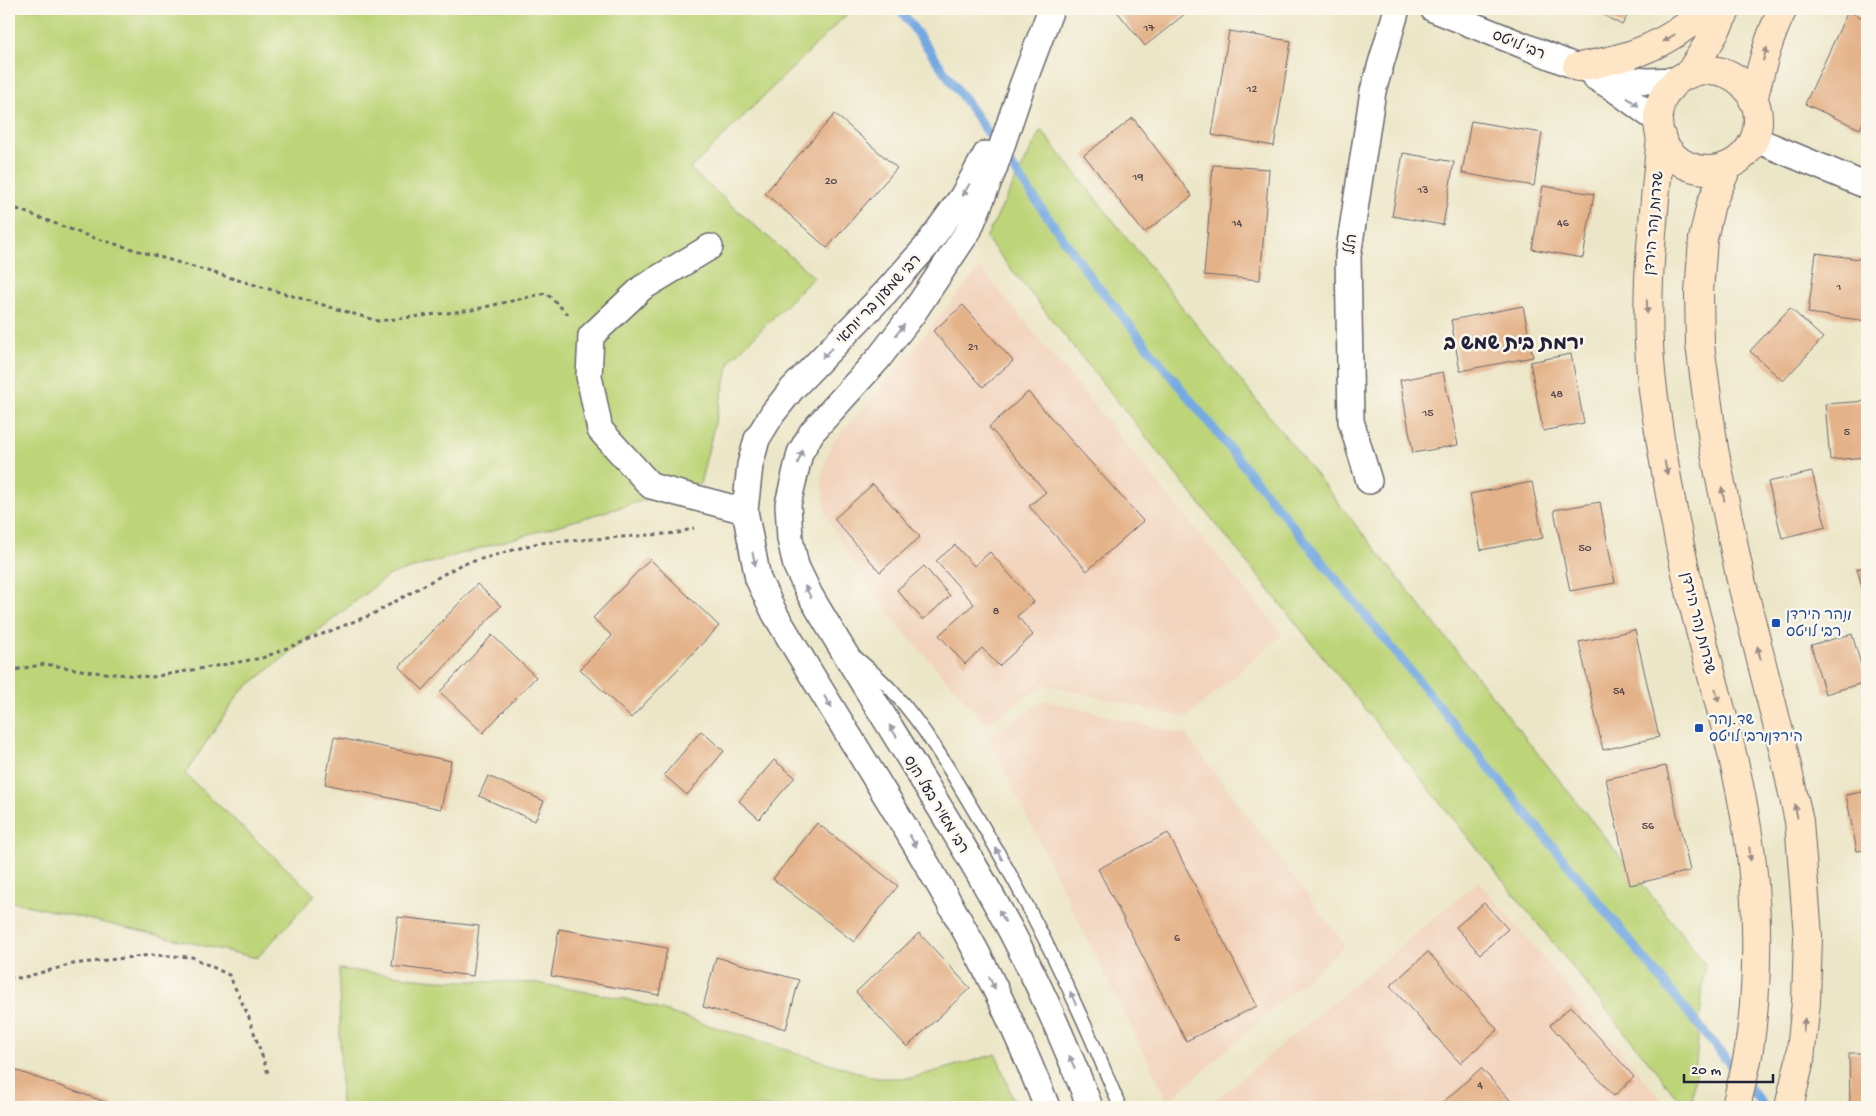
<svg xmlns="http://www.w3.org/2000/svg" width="1876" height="1116" viewBox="0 0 1876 1116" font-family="'Gochi Hand','Playpen Sans Hebrew',sans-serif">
<rect width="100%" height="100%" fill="#fbf7ec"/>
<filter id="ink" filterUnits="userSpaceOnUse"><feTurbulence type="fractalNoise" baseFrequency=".02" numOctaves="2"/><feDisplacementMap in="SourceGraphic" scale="10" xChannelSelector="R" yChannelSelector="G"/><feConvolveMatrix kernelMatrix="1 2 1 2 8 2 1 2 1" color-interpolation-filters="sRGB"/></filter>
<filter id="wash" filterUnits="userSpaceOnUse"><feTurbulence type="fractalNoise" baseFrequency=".0096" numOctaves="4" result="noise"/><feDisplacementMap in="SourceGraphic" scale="20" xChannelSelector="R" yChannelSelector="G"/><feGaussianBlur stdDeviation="1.12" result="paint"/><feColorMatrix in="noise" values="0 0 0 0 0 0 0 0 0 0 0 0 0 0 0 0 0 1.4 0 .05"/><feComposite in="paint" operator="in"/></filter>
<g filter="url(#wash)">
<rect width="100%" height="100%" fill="#ece6c8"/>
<!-- built -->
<g fill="#f2d4be">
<polygon points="980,267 1282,634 1186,718 1044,684 986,724 896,623 848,556 826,513 821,477 832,443 870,401"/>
<polygon points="1044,700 1186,735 1345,945 1168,1102 988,738"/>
<polygon points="1479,881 1667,1107 1207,1107"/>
</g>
<!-- green -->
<g fill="#bdd478" stroke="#707b5a">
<polygon points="9,9 852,9 690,169 814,277 730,361 700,484 389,575 240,692 185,774 315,895 257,958 9,901"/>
<polygon points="1041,130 1705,963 1692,1107 1685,1107 986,238"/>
<polygon points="339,969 435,980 536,983 626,999 876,1078 912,1078 996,1054 1016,1107 341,1107"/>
</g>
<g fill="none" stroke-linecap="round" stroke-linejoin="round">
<!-- stream -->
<g stroke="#75a9e2" stroke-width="9">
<polyline points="900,9 1089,275 1738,1074"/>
<polyline points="1746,1084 1765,1107"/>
</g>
</g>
<g id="blocks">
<!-- building -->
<g fill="#e4b289">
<polygon points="1115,9 1191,9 1145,46"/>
<polygon points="1592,9 1631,9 1622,25"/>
<polygon points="1848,11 1867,20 1867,114 1860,129 1805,104"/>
<polygon points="1229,31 1291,41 1274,146 1212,135"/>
<polygon points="835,114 897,168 827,248 765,193"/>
<polygon points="1133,118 1192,196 1144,233 1084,155"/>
<polygon points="1471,121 1542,133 1534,186 1462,173"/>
<polygon points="1403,153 1454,162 1443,225 1392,216"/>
<polygon points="1213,165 1269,169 1260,280 1204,275"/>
<polygon points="1543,186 1594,194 1583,258 1532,249"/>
<polygon points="1816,253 1867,260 1867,321 1808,313"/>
<polygon points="963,305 1013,361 983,387 933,331"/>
<polygon points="1523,306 1533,357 1460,371 1451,320"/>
<polygon points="1790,308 1823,338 1783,381 1750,351"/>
<polygon points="1571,354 1584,423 1543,431 1530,362"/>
<polygon points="1443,372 1458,445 1413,453 1400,380"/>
<polygon points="1028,392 1143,521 1087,571 1029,506 1046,492 989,427"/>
<polygon points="1867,401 1867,457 1830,460 1825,404"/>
<polygon points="1812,472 1826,527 1782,538 1768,482"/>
<polygon points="1532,482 1543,538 1481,550 1470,494"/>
<polygon points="873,484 920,537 880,572 834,519"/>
<polygon points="1600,502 1615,583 1570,591 1554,510"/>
<polygon points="955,545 974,566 990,552 1034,602 1017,616 1033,635 999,666 982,648 965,664 939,635 974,604 936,561"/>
<polygon points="650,559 719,626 631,718 580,669 612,636 593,618"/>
<polygon points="924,566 950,596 923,620 897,590"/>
<polygon points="1867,566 1867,604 1857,569"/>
<polygon points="477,584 501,606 423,690 399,667"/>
<polygon points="1635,630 1659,737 1603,750 1579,642"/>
<polygon points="1852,634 1866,682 1825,694 1811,645"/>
<polygon points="492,635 536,677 483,733 440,692"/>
<polygon points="701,731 724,751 687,795 664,775"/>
<polygon points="334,737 451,761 441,809 325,784"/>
<polygon points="774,760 795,777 759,819 739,801"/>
<polygon points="1666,766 1690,871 1630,885 1606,779"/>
<polygon points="488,776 544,801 535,821 479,796"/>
<polygon points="1867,791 1867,850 1857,851 1846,795"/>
<polygon points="817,823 898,886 854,942 773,879"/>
<polygon points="1168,833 1257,1006 1186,1041 1098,869"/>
<polygon points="1484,903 1508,929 1480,954 1456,927"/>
<polygon points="398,917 479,926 473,976 392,966"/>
<polygon points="559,929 667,948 659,995 551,976"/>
<polygon points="919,933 970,988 907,1047 856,992"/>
<polygon points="1428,952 1498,1030 1460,1063 1390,986"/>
<polygon points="716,957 799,980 786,1029 703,1007"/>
<polygon points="1571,1006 1634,1077 1614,1096 1550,1025"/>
<polygon points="1849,1053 1867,1053 1867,1107 1850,1107"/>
<polygon points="9,1068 114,1105 113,1107 9,1107"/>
<polygon points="1481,1068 1510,1100 1501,1107 1438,1107"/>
</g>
</g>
</g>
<g filter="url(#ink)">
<use href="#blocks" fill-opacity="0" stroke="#69676c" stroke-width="1"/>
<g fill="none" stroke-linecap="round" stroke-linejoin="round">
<!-- service casing -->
<g stroke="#69676c" stroke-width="15">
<path id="service" d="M857,658C870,669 884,681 895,694C928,731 952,774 977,816C1033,909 1079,1006 1120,1107"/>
</g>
<!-- minor casing -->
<g stroke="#69676c" stroke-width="28">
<g id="minor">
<path d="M1051,9L1022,86L994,169L969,230L912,315L878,359L812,432L800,453L788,504L790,539L796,566L810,595C876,708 949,816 1011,931C1041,988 1067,1047 1090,1107"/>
<polyline points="1433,9 1577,67 1621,79 1647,81 1679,80"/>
<polyline points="1596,78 1613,88 1658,121"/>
<polyline points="1754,139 1867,186"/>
<path d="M986,154L962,197L925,248L885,293L792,389L773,413L757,439L750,465L745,511L758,579L775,614C841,726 913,834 975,949C1002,1000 1026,1054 1047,1107"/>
<polyline points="710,247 642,288 591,336 589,376 600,430 651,486 745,511"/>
<polyline points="1369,481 1351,421 1348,256 1373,91 1397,9"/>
</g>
</g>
<!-- secondary casing -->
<g stroke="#69676c" stroke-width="30">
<g id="secondary">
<path d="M1577,67C1633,58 1664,46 1708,9"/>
<circle cx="1708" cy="120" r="50"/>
<polyline points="1689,74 1711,39 1727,9"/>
<path d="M1753,100C1761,69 1768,38 1783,9"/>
<path d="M1661,136C1653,225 1641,309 1654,398C1663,461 1675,525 1689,587C1708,667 1734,746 1747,828C1759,897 1759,980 1749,1049C1746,1069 1740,1088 1736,1107"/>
<polyline points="1728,166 1711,204 1703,239 1699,293 1700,345 1714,449 1740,576 1783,748 1799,821 1808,936 1806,1002 1800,1060 1789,1107"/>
</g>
</g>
<!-- path -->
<g stroke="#69676c" stroke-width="3" stroke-dasharray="4 4" stroke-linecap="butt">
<polyline points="9,206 88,236 378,321 472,310 546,293 571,317"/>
<polyline points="9,671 45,664 93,672 152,677 262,658 373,614 460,565 538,543 678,533 694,528"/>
<polyline points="9,977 21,978 73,964 151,955 192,957 229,975 248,1015 269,1076"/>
</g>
<!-- service -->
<use href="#service" stroke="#fff" stroke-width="12"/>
<!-- minor -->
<use href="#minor" stroke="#fff" stroke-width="25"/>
<!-- secondary -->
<use href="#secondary" stroke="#fde5c5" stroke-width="28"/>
</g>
<!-- one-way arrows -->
<defs><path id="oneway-solid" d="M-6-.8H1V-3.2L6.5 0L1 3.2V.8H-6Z" transform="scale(1.25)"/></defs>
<g fill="#9a8d87">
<use href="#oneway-solid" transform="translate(1669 38) rotate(148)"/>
<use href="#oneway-solid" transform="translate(1765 54) rotate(-74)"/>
<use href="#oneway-solid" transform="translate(1647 307) rotate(89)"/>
<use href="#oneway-solid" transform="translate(1666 468) rotate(79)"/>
<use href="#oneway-solid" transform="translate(1723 494) rotate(-101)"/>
<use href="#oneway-solid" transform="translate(1759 653) rotate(-104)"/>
<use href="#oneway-solid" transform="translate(1717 695) rotate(76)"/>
<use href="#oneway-solid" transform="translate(1796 811) rotate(-102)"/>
<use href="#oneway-solid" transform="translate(1750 854) rotate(84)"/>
<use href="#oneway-solid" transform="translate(1804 1025) rotate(-84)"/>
</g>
<g fill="#9c9ca7">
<use href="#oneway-solid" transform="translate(1633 102) rotate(36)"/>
<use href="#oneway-solid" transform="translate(966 190) rotate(120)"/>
<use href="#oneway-solid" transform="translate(900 330) rotate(-52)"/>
<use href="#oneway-solid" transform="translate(827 353) rotate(134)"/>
<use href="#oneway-solid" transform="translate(800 457) rotate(-70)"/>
<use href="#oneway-solid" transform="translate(754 559) rotate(77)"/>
<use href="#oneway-solid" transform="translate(808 592) rotate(-116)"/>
<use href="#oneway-solid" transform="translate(828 702) rotate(58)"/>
<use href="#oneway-solid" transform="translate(893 731) rotate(-122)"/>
<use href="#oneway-solid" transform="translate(913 841) rotate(59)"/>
<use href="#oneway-solid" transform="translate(999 854) rotate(-119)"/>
<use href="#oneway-solid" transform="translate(1002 916) rotate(-119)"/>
<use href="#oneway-solid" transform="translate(992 983) rotate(64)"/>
<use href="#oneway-solid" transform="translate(1073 998) rotate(-114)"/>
<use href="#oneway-solid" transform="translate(1072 1062) rotate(-113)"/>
</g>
</g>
<!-- markers -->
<g fill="#1a4fb4" stroke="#fbf7ec" stroke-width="2">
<rect x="1771" y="618" width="10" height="10" rx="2.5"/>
<rect x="1694" y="723" width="10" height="10" rx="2.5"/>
</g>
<g text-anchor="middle" stroke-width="5" stroke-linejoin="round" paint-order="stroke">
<!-- number labels -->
<g font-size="12" fill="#52464e">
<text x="1149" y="31">17</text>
<text x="1252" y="92">12</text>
<text x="1138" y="180">19</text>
<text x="831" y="184">20</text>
<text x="1423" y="193">13</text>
<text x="1237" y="226">14</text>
<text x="1563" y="226">46</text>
<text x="1839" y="290">1</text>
<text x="973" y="350">21</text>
<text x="1557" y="397">48</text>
<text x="1428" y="416">15</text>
<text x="1847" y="435">5</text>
<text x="1585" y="551">50</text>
<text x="996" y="614">8</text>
<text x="1619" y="694">54</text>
<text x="1648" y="829">56</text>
<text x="1177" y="941">6</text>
<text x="1480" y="1088">4</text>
</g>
<!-- street labels -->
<g font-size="15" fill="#22223b" stroke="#fbf7ec">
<text transform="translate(1519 44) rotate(22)" y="5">רבי לויטס</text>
<text transform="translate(1653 223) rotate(-85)" y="5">שדרות נהר הירדן</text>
<text transform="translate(1350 244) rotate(-83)" y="5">הלל</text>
<text transform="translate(878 299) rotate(-47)" y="5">רבי שמעון בר יוחאי</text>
<text transform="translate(1699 623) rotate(76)" y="5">שדרות נהר הירדן</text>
<text transform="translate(937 804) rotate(59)" y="5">רבי מאיר בעל הנס</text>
</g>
<!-- transit labels -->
<g font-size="15" fill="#164399" stroke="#fbf7ec" text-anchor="start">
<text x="1786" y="619">נהר הירדן/<tspan x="1786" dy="17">רבי לויטס</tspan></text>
<text x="1709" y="724">שד.נהר<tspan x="1709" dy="17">הירדן/רבי לויטס</tspan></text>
</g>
<!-- district labels -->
<g font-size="20" font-weight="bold" fill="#22223b" stroke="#fbf7ec">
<text x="1514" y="349">רמת בית שמש ב'</text>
</g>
</g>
<!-- margin -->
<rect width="1876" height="1116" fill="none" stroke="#fbf7ec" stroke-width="30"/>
<!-- scale -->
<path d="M1684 1074v8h89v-8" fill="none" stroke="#22223b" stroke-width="2.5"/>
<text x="1691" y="1074" font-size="15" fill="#22223b" stroke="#fbf7ec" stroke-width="4" paint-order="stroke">20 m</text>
</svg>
